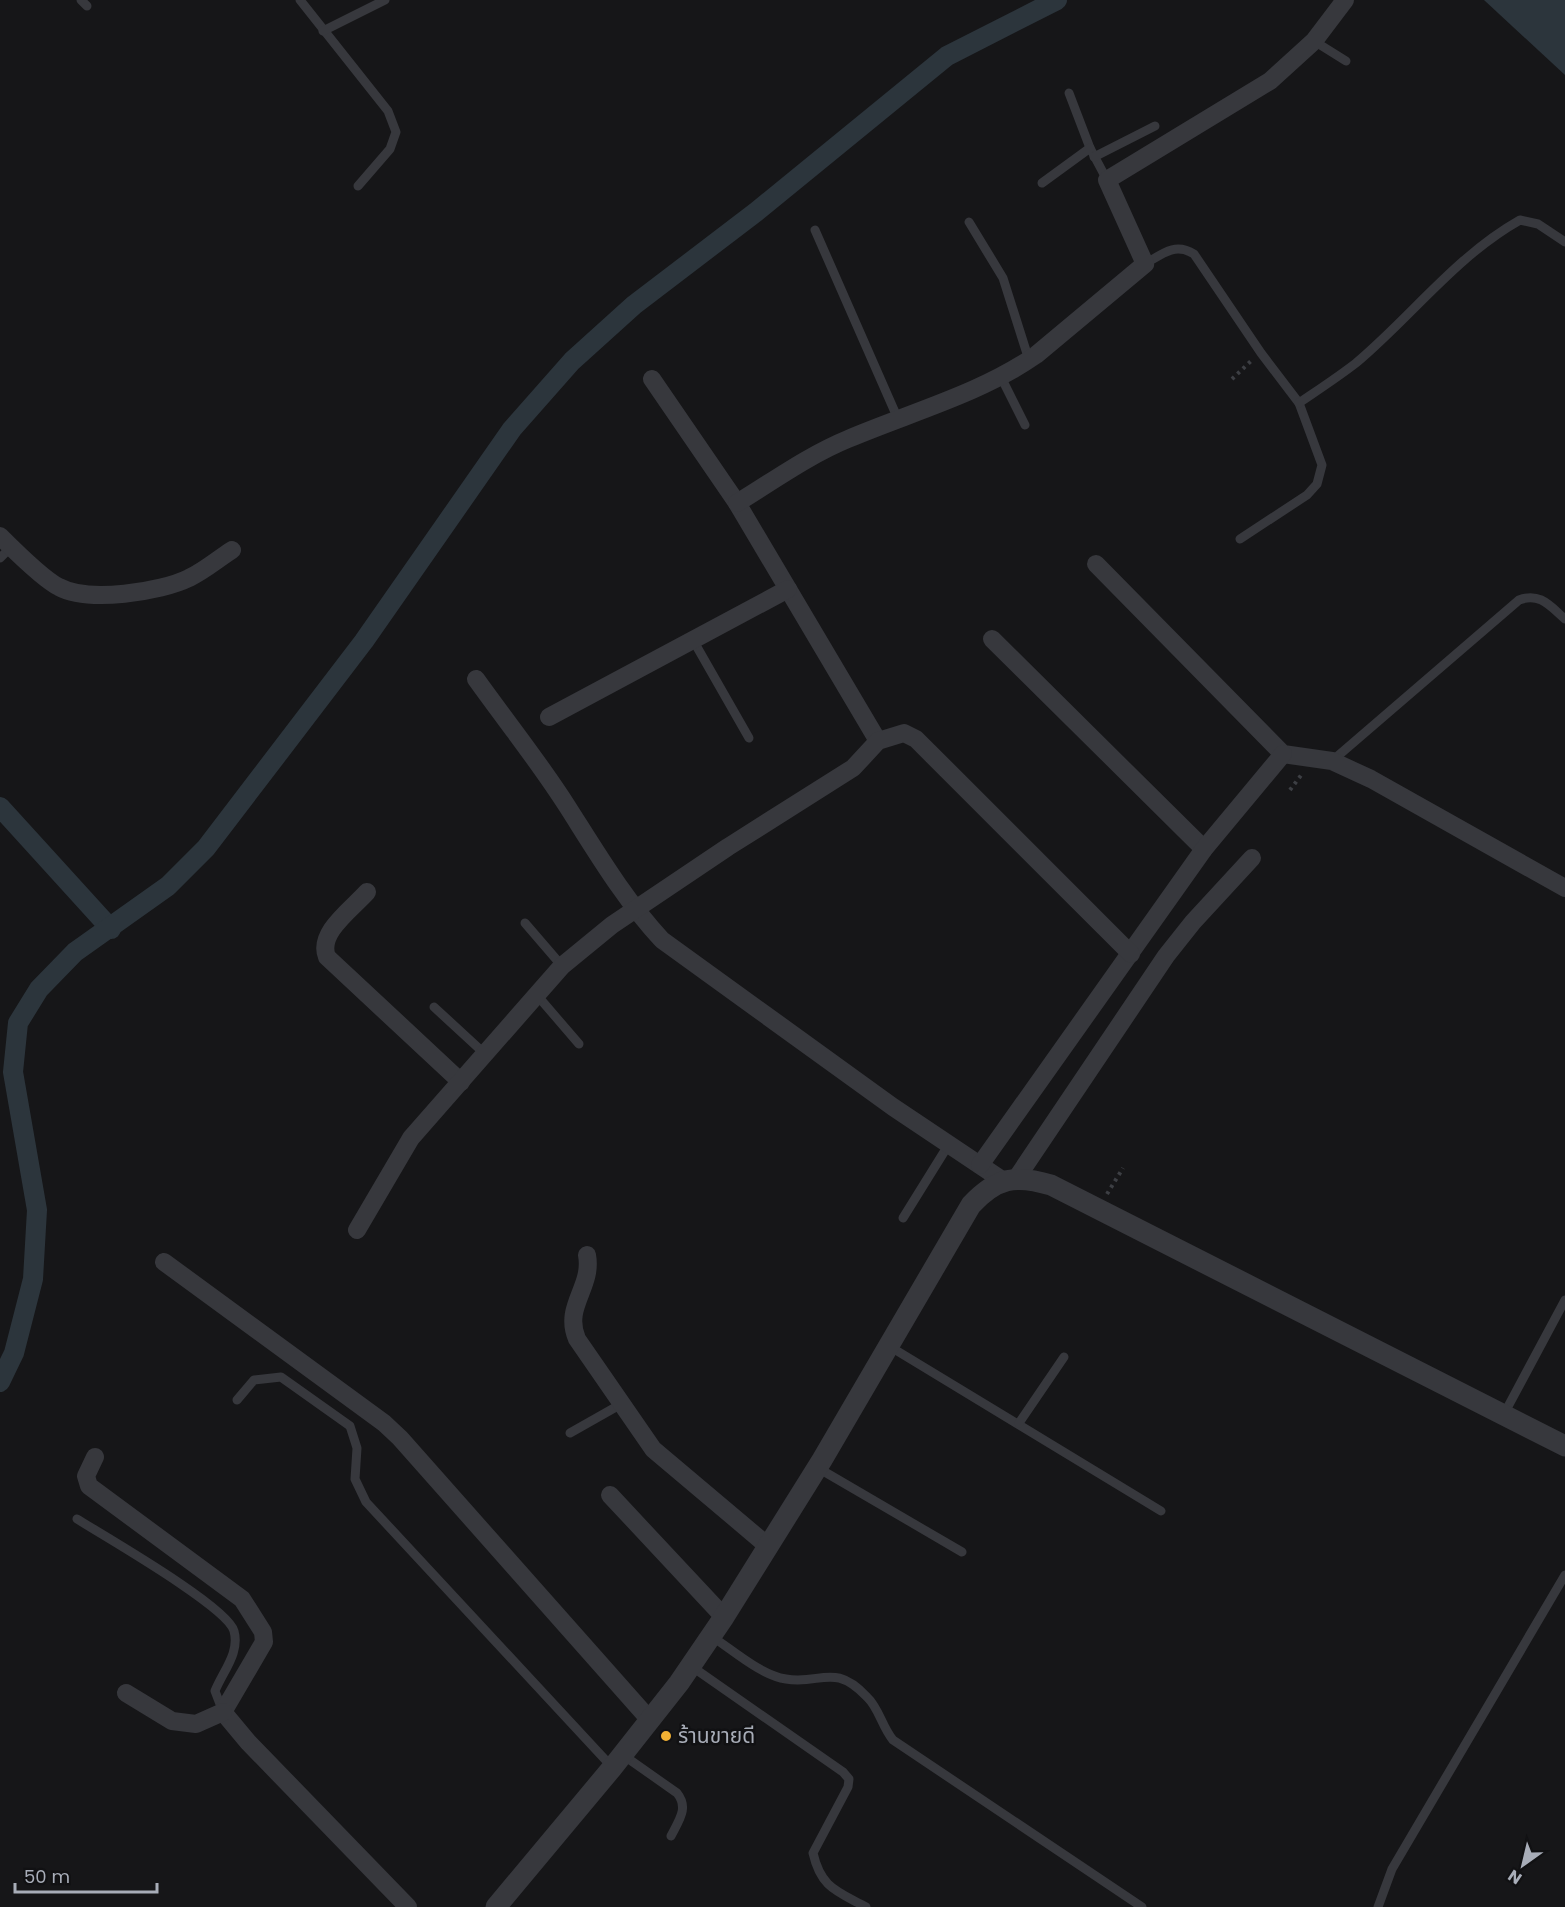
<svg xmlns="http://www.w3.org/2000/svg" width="1565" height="1907" viewBox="0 0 1565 1907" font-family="Poppins,'Noto Sans Thai',sans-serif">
<rect width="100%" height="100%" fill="#161618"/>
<!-- water -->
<polygon fill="#2c353c" points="1484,0 1565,0 1565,75"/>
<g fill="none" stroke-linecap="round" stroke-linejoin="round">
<!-- canal -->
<g stroke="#2c353c" stroke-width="20">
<polyline points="0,807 111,929"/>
<polyline points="0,1382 14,1353 33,1279 37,1210 13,1072 18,1023 39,989 75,952 168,886 206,848 364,641 512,429 572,361 634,305 756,212 947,56 1057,0"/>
</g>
<!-- path -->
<g stroke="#3d3f44" stroke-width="4" stroke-dasharray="3 4.5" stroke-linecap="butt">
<polyline points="1232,379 1251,361"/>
<polyline points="1290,790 1302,774"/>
<polyline points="1107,1194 1123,1168"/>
</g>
<!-- service -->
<g stroke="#37383d" stroke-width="9">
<polyline points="81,0 87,6"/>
<polyline points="300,0 388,111 396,132 390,149 358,186"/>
<polyline points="323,31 385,0"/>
<polyline points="1314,41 1346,61"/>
<polyline points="1069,93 1090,148 1107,180"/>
<polyline points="1094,157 1155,126"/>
<polyline points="1042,183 1090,148"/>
<polyline points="969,222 1003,278 1029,360"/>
<polyline points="815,230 898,419"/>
<path d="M1145,264C1162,254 1175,242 1194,254L1261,353L1299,403L1322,465L1317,484L1307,495L1240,539"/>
<polyline points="1000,375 1025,425"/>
<path d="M1299,403C1318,390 1338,377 1356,363C1411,317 1456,256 1520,220L1538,224L1565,242"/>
<polyline points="0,558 11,547"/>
<polyline points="693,640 749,738"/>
<path d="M1332,761L1519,600C1540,592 1550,606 1565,619"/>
<polyline points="525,923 562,966"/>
<polyline points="536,994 579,1044"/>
<polyline points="434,1007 485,1054"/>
<polyline points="903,1218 949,1144"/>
<polyline points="889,1346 1161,1511"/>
<polyline points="237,1400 254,1380 281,1377 350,1426 357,1448 355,1479 366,1502 612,1767"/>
<polyline points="1504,1414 1565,1300"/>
<polyline points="1019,1423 1064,1357"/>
<polyline points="570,1433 623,1403"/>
<polyline points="818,1468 962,1552"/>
<path d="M77,1519C104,1536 228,1607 234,1631C240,1653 223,1671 215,1691L223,1712"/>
<path d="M711,1636C733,1650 760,1675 786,1679C821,1685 834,1662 867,1697C879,1708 882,1727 893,1740L1142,1907"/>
<path d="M691,1666L843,1772L849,1779L848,1787L813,1853C821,1888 837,1891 866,1907"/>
<path d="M623,1755L677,1793C689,1808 679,1820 671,1836"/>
<polyline points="1378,1907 1392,1869 1565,1575"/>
</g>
<!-- minor -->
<g stroke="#37383d" stroke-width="18">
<polyline points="652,379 737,503 878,741"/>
<path d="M737,503C773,481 809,455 848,439C909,413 982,393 1036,355L1145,264L1107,180L1270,81L1314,41L1345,0"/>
<path d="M0,536C13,549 43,579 59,587C88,603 161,592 189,578C204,571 218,559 232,550"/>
<polyline points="1096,564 1283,754 1332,761 1371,779 1565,888"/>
<polyline points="992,639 1204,849"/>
<path d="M476,679C506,721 539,762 567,806C597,853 624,899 662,940L893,1107L1002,1180"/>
<polyline points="549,717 788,589"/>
<path d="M367,892C352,909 317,933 327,957L461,1082"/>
<polyline points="980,1165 1204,849 1283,754"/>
<polyline points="1016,1179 1166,956 1193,922 1252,858"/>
<polyline points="357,1230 411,1138 562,966 612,925 728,847 853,768 878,741 904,733 916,739 1131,954"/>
<path d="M587,1255C593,1288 563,1306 577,1339L653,1449L769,1547"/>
<polyline points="164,1262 384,1423 400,1438 649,1719"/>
<polyline points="95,1457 86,1476 89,1486 242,1599 263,1632 264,1642 223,1712 248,1742 408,1907"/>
<polyline points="610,1495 724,1617"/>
<polyline points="126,1693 172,1721 196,1724 223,1712"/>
</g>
<!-- tertiary -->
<path stroke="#37383d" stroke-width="21" d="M496,1907L612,1768L679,1683L724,1617L822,1460L971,1205C996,1178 1015,1174 1051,1185L1565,1446"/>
</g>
<!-- markers -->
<circle fill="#f2b134" stroke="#111113" stroke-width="2" cx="666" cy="1736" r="6"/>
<g text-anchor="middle" stroke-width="5" stroke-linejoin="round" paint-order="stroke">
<!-- poi labels -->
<g font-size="21" fill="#a8adb8" stroke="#111113" text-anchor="start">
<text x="678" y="1743">ร้านขายดี</text>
</g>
</g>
<!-- north arrow -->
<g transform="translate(1523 1865) rotate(214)" stroke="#111113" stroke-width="4.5" paint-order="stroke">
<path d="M0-4.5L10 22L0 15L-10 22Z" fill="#a8adb8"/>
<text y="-9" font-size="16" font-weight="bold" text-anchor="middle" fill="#a8adb8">N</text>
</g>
<!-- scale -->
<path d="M15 1883v9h142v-9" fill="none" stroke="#a8adb8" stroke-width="3"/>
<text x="24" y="1883" font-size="18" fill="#a8adb8" stroke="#111113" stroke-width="4.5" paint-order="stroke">50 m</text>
</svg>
